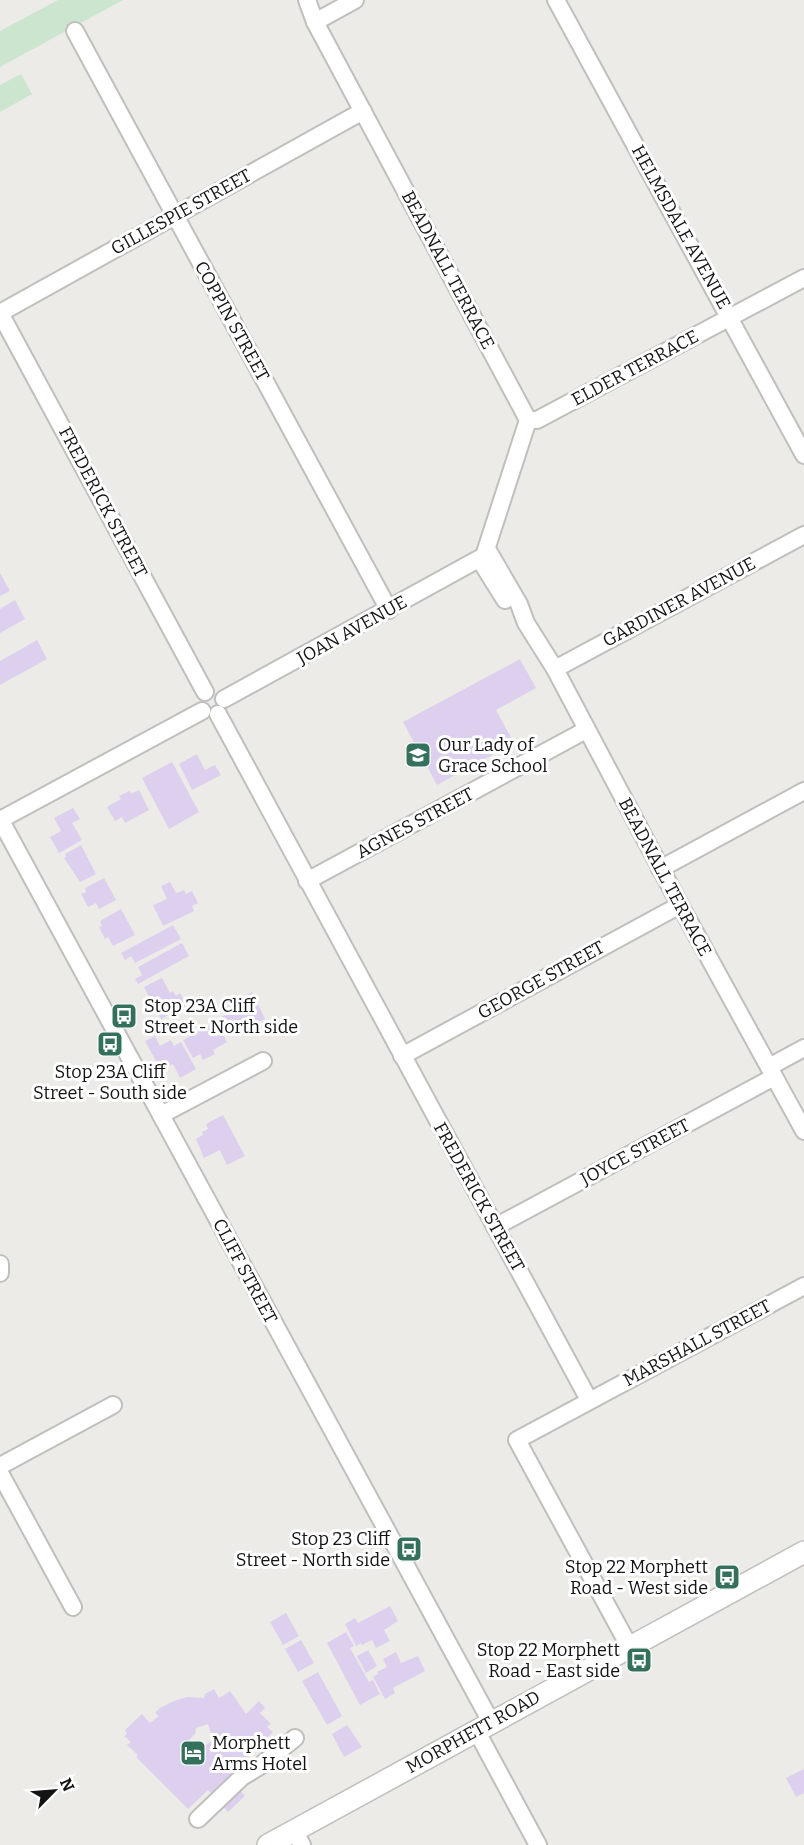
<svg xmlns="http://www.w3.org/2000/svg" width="804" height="1845" viewBox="0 0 804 1845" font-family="Bitter,serif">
<rect width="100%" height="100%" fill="#edebe8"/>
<!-- green -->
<g fill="#cce5cf">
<polygon points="58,0 123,0 0,67 0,31"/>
<polygon points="21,74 32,94 0,112 0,85"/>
</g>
<!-- building -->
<g fill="#dcd0ee" fill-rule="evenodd">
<polygon points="0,573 10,591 0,596"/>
<polygon points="15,600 25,619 0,633 0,609"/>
<polygon points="37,640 47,659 0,685 0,661"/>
<polygon points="520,659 536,688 496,710 514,743 437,785 403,722"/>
<polygon points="197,754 205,770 215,765 221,775 192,790 179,764"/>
<polygon points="172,762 199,812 169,829 142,778"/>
<polygon points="139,790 149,810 125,823 122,817 115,821 107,807 121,799 119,796 129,791 131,794"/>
<polygon points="73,808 80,819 72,823 82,840 59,853 50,837 61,831 54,818"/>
<polygon points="81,845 96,874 80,882 64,858 66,857 65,854"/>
<polygon points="104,878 116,900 99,909 96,903 88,907 81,894 86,892 85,888"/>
<polygon points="170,882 176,893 184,890 186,894 192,891 198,903 192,906 194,911 163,926 153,905 167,899 161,886"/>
<polygon points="121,909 135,935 113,946 108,937 105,939 99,927 102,926 100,921"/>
<polygon points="173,925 181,939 135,963 131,956 125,960 121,953"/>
<polygon points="182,943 189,956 138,984 135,979 142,975 138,967"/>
<polygon points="162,978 170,993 173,991 176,996 180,993 186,1006 161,1019 144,987"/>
<polygon points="252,992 265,1019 252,1025 250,1022 244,1026 241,1021 227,1028 221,1017 232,1012 228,1005"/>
<polygon points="211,1025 215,1033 221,1030 227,1042 213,1050 215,1054 203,1060 200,1054 193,1058 183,1040"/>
<polygon points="155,1036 160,1046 171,1040 174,1046 181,1042 196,1069 180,1078 173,1064 161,1070 145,1041"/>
<polygon points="223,1115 245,1156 227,1165 220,1150 204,1158 196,1139 203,1135 202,1132 208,1129 206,1124"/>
<polygon points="390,1606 398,1621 384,1630 390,1641 376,1648 372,1640 362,1645 361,1643 356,1646 345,1624 355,1618 358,1623"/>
<polygon points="286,1613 299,1636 283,1645 270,1622"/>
<polygon points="346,1632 354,1646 350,1648 369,1682 373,1680 380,1694 360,1705 327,1643"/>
<polygon points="301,1640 314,1663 298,1672 285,1649"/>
<polygon points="368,1650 377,1666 366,1673 357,1656"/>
<polygon points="396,1652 401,1663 418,1656 425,1671 393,1688 395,1693 385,1699 373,1677 378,1674 377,1672 387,1667 383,1659"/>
<polygon points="318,1672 342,1716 327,1725 302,1681"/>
<path d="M214,1689L219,1698L230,1691L246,1714L259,1701L265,1708L260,1713L271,1724L267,1727L273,1732L244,1760L254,1772L238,1788L245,1796L228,1812L208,1790L188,1809L136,1757L138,1755L127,1745L131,1742L124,1736L127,1734L125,1730L142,1714L150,1723L159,1716L155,1713L160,1708L174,1701L187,1697L204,1698L205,1694ZM208,1724L213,1740L199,1750L189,1740L195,1734L196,1728Z"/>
<polygon points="347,1725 362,1747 344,1757 332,1734"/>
<polygon points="804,1769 804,1793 796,1797 786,1778"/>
</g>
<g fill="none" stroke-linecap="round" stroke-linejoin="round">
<!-- minor casing -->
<g stroke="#c1bfbc" stroke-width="20">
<g id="minor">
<polyline points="556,0 804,455"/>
<polyline points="315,22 355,0"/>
<polyline points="75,31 389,610"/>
<polyline points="528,420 537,420 804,278"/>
<polyline points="487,549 519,604 526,623 555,669 680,905 804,1131"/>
<polyline points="480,560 505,600"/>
<polyline points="555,669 804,535"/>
<polyline points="205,692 0,313 363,111"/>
<polyline points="224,699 484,556 528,420 315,22 307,0"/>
<polyline points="218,714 589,1400"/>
<polyline points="0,819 491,1722"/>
<polyline points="0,820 202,711"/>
<polyline points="660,869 804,791"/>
<polyline points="307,881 586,730"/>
<polyline points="402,1056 680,905"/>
<polyline points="769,1067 804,1048"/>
<polyline points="161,1115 263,1061"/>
<polyline points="495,1227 774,1077"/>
<polyline points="0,1264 0,1273"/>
<polyline points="0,1466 113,1405"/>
<polyline points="0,1473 73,1607"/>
<polyline points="629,1646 517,1440 804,1286"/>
<polyline points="476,1730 538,1845"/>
<polyline points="198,1819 242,1777 260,1766 295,1738"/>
<polyline points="294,1831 302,1845"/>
</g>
</g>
<!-- major casing -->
<g stroke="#c1bfbc" stroke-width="24">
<polyline id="major" points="268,1845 804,1552"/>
</g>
<!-- minor -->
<use href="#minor" stroke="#fff" stroke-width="16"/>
<!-- major -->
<use href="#major" stroke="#fff" stroke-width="21"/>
</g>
<!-- icons -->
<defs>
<g id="school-square" transform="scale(1.35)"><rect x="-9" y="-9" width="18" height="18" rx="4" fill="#34715c" stroke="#fff"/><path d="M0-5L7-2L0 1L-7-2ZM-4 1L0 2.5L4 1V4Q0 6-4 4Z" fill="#fff"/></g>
<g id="bus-square" transform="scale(1.35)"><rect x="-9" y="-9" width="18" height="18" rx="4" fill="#34715c" stroke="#fff"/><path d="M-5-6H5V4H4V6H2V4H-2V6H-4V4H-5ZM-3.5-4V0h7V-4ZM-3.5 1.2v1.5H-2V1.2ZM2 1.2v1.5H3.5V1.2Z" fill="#fff"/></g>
<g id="hotel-square" transform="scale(1.35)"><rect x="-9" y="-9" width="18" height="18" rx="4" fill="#34715c" stroke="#fff"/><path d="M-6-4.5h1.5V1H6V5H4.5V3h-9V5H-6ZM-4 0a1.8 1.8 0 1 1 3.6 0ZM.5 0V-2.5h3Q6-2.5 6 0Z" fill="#fff"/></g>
</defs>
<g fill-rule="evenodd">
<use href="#school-square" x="418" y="755"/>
<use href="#bus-square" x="124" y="1016"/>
<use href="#bus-square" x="110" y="1044"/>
<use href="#bus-square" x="409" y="1549"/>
<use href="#bus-square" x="727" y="1577"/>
<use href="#bus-square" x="639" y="1660"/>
<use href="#hotel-square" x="193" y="1753"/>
</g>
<g text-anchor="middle" stroke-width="6" stroke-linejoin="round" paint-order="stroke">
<!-- street labels -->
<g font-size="18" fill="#151414" stroke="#fff">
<text transform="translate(181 212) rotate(-29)" y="6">GILLESPIE STREET</text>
<text transform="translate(681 227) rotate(61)" y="6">HELMSDALE AVENUE</text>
<text transform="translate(448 270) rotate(62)" y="6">BEADNALL TERRACE</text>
<text transform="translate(232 321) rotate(61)" y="6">COPPIN STREET</text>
<text transform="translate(635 368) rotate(-28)" y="6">ELDER TERRACE</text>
<text transform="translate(103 502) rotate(62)" y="6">FREDERICK STREET</text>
<text transform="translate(679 602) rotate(-28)" y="6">GARDINER AVENUE</text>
<text transform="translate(352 630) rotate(-29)" y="6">JOAN AVENUE</text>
<text transform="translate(415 823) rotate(-28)" y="6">AGNES STREET</text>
<text transform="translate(665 877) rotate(62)" y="6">BEADNALL TERRACE</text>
<text transform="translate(541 980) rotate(-29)" y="6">GEORGE STREET</text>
<text transform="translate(635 1152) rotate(-28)" y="6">JOYCE STREET</text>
<text transform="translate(479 1197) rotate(61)" y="6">FREDERICK STREET</text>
<text transform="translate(245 1271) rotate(62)" y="6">CLIFF STREET</text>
<text transform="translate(697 1343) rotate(-28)" y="6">MARSHALL STREET</text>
<text transform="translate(473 1732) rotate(-29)" y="6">MORPHETT ROAD</text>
</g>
<!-- poi labels -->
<g font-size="18" fill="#151414" stroke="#fff" text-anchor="start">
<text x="438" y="751">Our Lady of<tspan x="438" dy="21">Grace School</tspan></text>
<text x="144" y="1012">Stop 23A Cliff<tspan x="144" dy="21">Street - North side</tspan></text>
<text x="110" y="1078" text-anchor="middle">Stop 23A Cliff<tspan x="110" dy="21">Street - South side</tspan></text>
<text x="390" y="1545" text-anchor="end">Stop 23 Cliff<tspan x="390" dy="21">Street - North side</tspan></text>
<text x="708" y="1573" text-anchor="end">Stop 22 Morphett<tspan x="708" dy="21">Road - West side</tspan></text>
<text x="620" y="1656" text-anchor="end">Stop 22 Morphett<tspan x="620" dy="21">Road - East side</tspan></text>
<text x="212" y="1749">Morphett<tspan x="212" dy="21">Arms Hotel</tspan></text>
</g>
</g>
<!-- north arrow -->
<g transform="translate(54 1791) rotate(65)" stroke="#ffffff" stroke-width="4.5" paint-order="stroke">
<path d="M0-4.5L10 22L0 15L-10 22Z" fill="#151414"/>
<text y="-9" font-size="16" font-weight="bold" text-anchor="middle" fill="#151414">N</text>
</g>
</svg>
